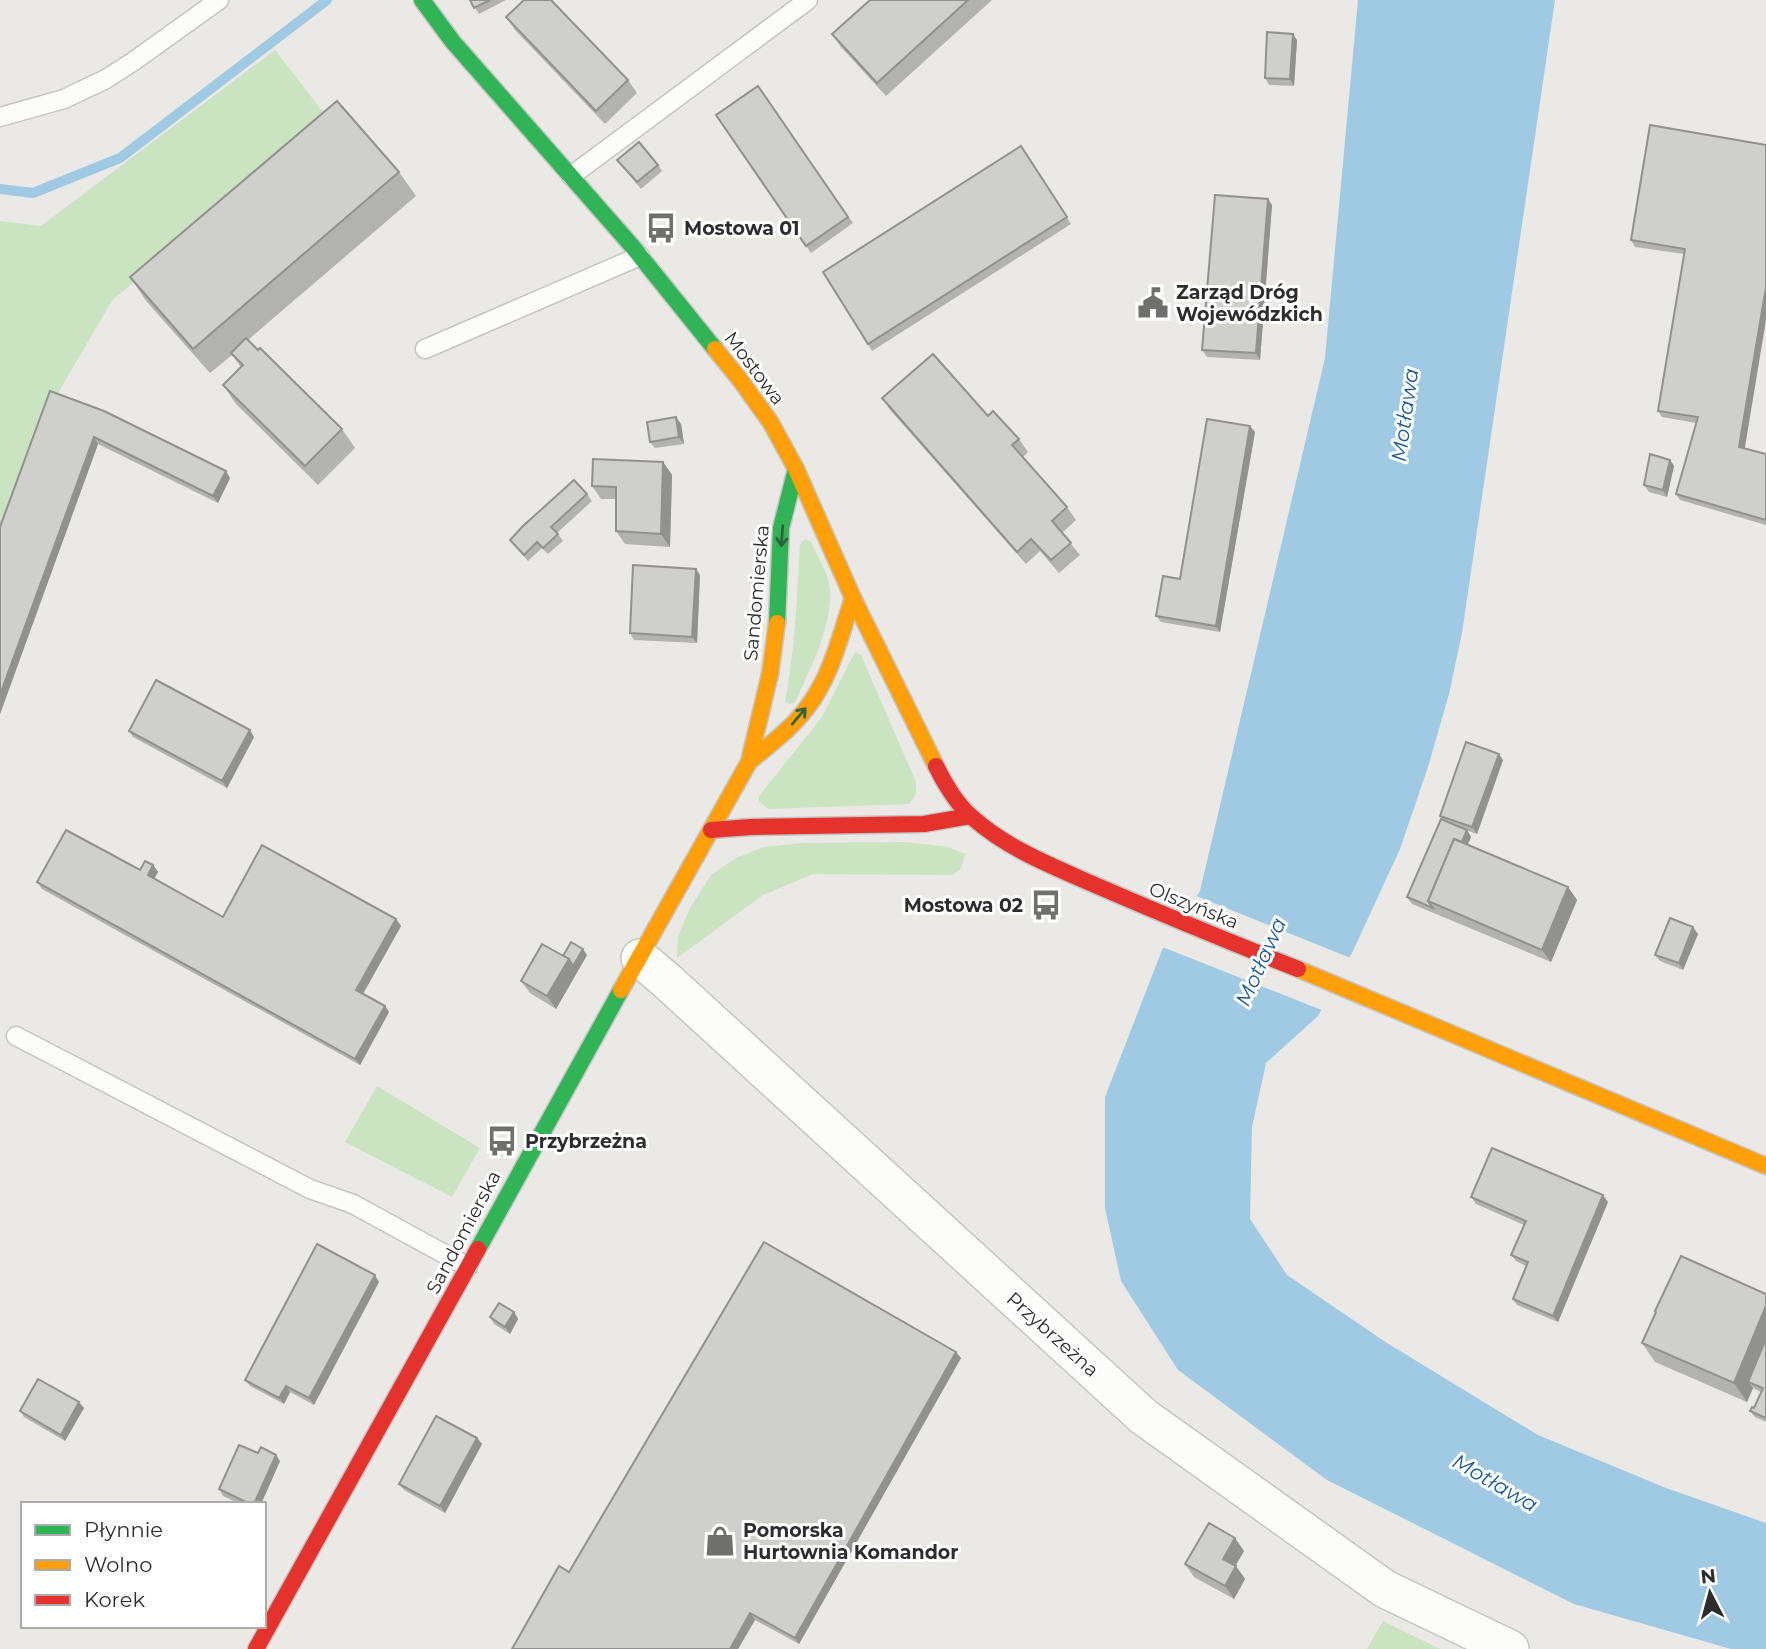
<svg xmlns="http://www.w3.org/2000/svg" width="1766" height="1649" viewBox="0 0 1766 1649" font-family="Montserrat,sans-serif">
<rect width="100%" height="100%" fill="#eae9e5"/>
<!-- green -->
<g fill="#cae3c1">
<polygon points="275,50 334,126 113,299 55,398 0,550 0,221 41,226"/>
<path d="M805,539L811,542C816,553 829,576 830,588C833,626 810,668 795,703L789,704L785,702C795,650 797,597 800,544Z"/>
<polygon points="855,652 861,655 916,782 916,794 909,804 768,809 759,801 759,796 822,717"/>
<polygon points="905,842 948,847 965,854 961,869 952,875 813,874 763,895 677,958 678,937 690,908 711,875 736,858 764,847 802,843"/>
<polygon points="377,1086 480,1148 452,1197 345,1142"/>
<polygon points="1383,1621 1440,1649 1367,1649"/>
</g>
<!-- water -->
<polygon fill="#a0cae4" points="1358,0 1555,0 1462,633 1449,694 1428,767 1400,849 1353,951 1318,1016 1266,1063 1252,1127 1250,1219 1287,1275 1387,1343 1538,1435 1666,1488 1766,1523 1766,1649 1731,1649 1574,1604 1327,1480 1178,1370 1121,1281 1105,1208 1105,1097 1162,950 1200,891 1325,358"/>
<!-- pier -->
<polygon fill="#eae9e5" points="1194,895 1353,959 1324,1011 1160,946"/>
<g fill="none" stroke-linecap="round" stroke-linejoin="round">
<!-- stream -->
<polyline stroke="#a0cae4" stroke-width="10" points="0,189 33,193 120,158 327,0"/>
<!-- lane casing -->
<g stroke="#c4c5c4" stroke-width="21">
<g id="lane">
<polyline points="0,117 64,99 106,79 134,61 219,0"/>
<polyline points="571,176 808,0"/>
<polyline points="425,349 640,256"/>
<polyline points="16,1036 310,1189 353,1204 468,1267"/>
</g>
</g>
<!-- street casing -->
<g stroke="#c4c5c4" stroke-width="40">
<polyline id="street" points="640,958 667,981 1144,1417 1385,1589 1510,1649"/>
</g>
<!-- fast casing -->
<g stroke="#c4c5c4" stroke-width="19">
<g id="fast">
<polyline points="422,0 453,42 632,246 715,349"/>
<polyline points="777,623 781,528 796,469"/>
<polyline points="478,1249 621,990"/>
</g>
</g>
<!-- slow casing -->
<g stroke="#c4c5c4" stroke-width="19">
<g id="slow">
<polyline points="715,349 741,381 771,423 796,469 853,598 936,766"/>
<path d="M749,762C769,745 790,730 806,709C831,678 840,636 853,598"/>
<polyline points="1298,969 1766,1166"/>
<polyline points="621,990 749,762 770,674 777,623"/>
</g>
</g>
<!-- jam casing -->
<g stroke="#c4c5c4" stroke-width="19">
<g id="jam">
<path d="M936,766C944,783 958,806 973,818C1008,849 1052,866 1095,885C1162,914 1230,942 1298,969"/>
<polyline points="711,830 751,827 924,824 970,816"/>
<polyline points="256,1649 478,1249"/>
</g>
</g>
<!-- lane -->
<use href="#lane" stroke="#fcfcfb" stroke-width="18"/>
<!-- street -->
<use href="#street" stroke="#fcfcfb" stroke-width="37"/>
<!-- fast -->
<use href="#fast" stroke="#30b455" stroke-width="16"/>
<!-- slow -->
<use href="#slow" stroke="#ff9f0a" stroke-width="16"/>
<!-- jam -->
<use href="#jam" stroke="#e5322d" stroke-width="16"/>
</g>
<!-- wall -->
<g fill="#b2b2af">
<polygon points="470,0 506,0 479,14"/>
<polygon points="870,0 992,0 886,96 841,47 832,34"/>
<polygon points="506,17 628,80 637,93 605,124 515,30"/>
<polygon points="1297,40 1294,86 1269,85 1265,78"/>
<polygon points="758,86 853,223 811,253 716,115"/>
<polygon points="1650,125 1744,448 1766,454 1766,525 1680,500 1676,494 1696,423 1662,417 1658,411 1684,254 1635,247 1631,240"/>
<polygon points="1021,146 1071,224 872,351 868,344"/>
<polygon points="617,160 658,165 662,171 641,189"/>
<polygon points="399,172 416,196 248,340 342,429 355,448 318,485 236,404 223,385 241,367 232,355 210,373 147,302 130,277"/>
<polygon points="1268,199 1272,205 1260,360 1207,357 1202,350"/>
<polygon points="50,391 230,478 218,503 98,444 0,714 0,527"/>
<polygon points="882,398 988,416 1019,439 1028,452 1023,457 1067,507 1076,520 1062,533 1080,555 1059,573 1040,551 1026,564 891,411"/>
<polygon points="681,424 684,444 655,448 650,442"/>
<polygon points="1255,432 1220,632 1161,622 1156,616 1180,579"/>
<polygon points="1670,460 1674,466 1667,497 1649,492 1644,485"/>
<polygon points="663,462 672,475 670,547 625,544 616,531 616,499 601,499 592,486"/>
<polygon points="587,494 592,501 557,533 563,541 548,554 542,548 528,561 510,540"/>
<polygon points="700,575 697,643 634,640 630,633"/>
<polygon points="129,731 254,737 227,788 133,737"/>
<polygon points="1503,760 1477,834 1463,829 1467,830 1471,837 1468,844 1568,887 1577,900 1551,962 1412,904 1407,897 1442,819 1440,816"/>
<polygon points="153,865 158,872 154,878 223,917 396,919 401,926 363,994 385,1006 389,1012 360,1065 42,889 37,882 140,870"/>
<polygon points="1698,934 1683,970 1660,961 1655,955"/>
<polygon points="587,955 556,1009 530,993 521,981 563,956"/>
<polygon points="1471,1197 1608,1202 1558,1322 1517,1305 1513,1299 1526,1266 1516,1261 1511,1255 1524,1225 1476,1204"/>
<polygon points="379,1282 314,1405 290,1392 284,1404 250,1386 245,1380"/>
<polygon points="1766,1294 1766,1422 1755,1417 1750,1411 1754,1408 1761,1392 1753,1388 1747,1402 1655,1362 1642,1343 1656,1313 1655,1311"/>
<polygon points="514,1312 518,1319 510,1334 494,1324 490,1317"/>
<polygon points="956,1352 961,1358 799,1644 755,1620 738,1649 512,1649 569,1572"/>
<polygon points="84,1408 65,1441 24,1417 20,1411"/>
<polygon points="477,1438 482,1444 445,1513 404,1490 399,1484"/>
<polygon points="258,1453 280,1461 261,1504 240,1504 223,1496 219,1489"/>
<polygon points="1244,1551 1235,1566 1245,1579 1234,1599 1194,1577 1185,1564"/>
</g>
<!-- shaded-wall -->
<g fill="#91918e">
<polygon points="1293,34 1297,40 1294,86 1290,79"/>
<polygon points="1268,199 1272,205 1260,360 1256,353"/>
<polygon points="1766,287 1766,320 1744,453 1739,447"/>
<polygon points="676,417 681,424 684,444 679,437"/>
<polygon points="1250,426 1255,432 1220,632 1216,626"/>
<polygon points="94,437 98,444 0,714 0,695"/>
<polygon points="1670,460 1674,466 1667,497 1663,490"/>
<polygon points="663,462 672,475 670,547 661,534"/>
<polygon points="226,471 230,478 218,503 213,496"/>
<polygon points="696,569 700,575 697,643 692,637"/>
<polygon points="250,730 254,737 227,788 222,781"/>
<polygon points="1499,754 1503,760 1477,834 1472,827"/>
<polygon points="1467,830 1471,837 1440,907 1434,904"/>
<polygon points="153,865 158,872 153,881 148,875"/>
<polygon points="1568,887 1577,900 1551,962 1542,950"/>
<polygon points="396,919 401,926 361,997 356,990"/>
<polygon points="1693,927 1698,934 1683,970 1679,963"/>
<polygon points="583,949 587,955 556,1009 547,996 569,959"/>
<polygon points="385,1006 389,1012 360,1065 355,1059"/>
<polygon points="1603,1195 1608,1202 1558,1322 1553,1316"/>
<polygon points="375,1275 379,1282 314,1405 309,1398"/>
<polygon points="1766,1306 1766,1356 1748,1382 1753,1388 1747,1402 1734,1383"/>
<polygon points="514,1312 518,1319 510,1334 505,1327"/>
<polygon points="956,1352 961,1358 799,1644 795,1638"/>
<polygon points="286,1386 290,1392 284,1404 279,1398"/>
<polygon points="79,1402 84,1408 65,1441 61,1435"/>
<polygon points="477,1438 482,1444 445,1513 440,1506"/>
<polygon points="276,1455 280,1461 261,1504 254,1504"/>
<polygon points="1235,1538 1244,1551 1232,1572 1223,1559"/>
<polygon points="1236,1566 1245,1579 1234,1599 1225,1586"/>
<polygon points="750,1613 755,1620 738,1649 730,1649"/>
</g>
<!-- building -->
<g fill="#cfcfcb" stroke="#91918e" stroke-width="2">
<polygon points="470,0 490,0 474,8"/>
<polygon points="524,0 551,0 628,80 596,111 506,17"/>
<polygon points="870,0 968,0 877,83 832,34"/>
<polygon points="1267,32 1293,34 1290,79 1265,78"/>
<polygon points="758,86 848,217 806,246 716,115"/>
<polygon points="337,101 399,172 193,349 130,277"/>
<polygon points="1650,125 1766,145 1766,287 1739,447 1766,454 1766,520 1676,494 1698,417 1658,411 1685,249 1631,240"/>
<polygon points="639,142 658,165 637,182 617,160"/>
<polygon points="1021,146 1067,217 868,344 823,272"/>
<polygon points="1215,195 1268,199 1256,353 1202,350"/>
<polygon points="246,338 258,350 260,348 342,429 305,466 223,385 243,365 231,353"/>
<polygon points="933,354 988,416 993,411 1019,439 1012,445 1067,507 1052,521 1071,543 1051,560 1031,539 1017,552 882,398"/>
<polygon points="50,391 104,411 226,471 213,496 94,437 0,695 0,527"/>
<polygon points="676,417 679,437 650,442 647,422"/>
<polygon points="1207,419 1250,426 1216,626 1156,616 1163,576 1180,579"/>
<polygon points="1650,454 1670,460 1663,490 1644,485"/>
<polygon points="593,459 663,462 661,534 616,531 616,487 592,486"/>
<polygon points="574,480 587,494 551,527 558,534 543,548 537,542 524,555 510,540 523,526"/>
<polygon points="633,565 696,569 692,637 630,633"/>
<polygon points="156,680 250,730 222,781 129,731"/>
<polygon points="1466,742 1499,754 1472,827 1440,816"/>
<polygon points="1441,819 1467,830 1462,842 1454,839 1428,901 1433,908 1407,897"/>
<polygon points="66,830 140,870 145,861 153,865 148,875 223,917 262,845 396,919 356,990 385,1006 355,1059 37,882"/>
<polygon points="1454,839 1568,887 1542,950 1428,901"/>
<polygon points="1670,918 1693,927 1679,963 1655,955"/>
<polygon points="571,942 583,949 573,966 569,959 563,956"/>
<polygon points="542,944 569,959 547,996 521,981"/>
<polygon points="1492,1148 1603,1195 1553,1316 1513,1299 1528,1262 1511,1255 1526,1221 1471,1197"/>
<polygon points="764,1242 956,1352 795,1638 750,1613 730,1649 512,1649 559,1566 569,1572"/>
<polygon points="317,1244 375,1275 309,1398 286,1386 279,1398 245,1380"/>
<polygon points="1681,1256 1766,1294 1766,1306 1734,1383 1642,1343 1656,1312 1655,1311"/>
<polygon points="499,1303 514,1312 505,1327 490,1317"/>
<polygon points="1766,1339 1766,1418 1750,1411 1752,1407 1754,1408 1763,1388 1748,1382"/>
<polygon points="38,1379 79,1402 61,1435 20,1411"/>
<polygon points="436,1416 477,1438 440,1506 399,1484"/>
<polygon points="239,1445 258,1453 261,1447 276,1455 254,1504 250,1504 219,1489"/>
<polygon points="1209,1523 1235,1538 1223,1559 1236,1566 1225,1586 1185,1564"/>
</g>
<!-- one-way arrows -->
<defs><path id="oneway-shaft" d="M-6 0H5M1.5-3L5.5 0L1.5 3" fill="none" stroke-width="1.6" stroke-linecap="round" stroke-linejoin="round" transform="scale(1.75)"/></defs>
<g stroke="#2e633d">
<use href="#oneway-shaft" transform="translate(782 536) rotate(94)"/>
<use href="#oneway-shaft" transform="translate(799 716) rotate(-50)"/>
</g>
<!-- icons -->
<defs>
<g id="bus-bare" transform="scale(2.415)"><path d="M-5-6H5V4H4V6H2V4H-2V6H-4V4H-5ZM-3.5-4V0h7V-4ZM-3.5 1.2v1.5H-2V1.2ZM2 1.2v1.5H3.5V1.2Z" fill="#6f6f6d" stroke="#fff" stroke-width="2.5" paint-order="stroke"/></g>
<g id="civic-bare" transform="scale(2.415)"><path d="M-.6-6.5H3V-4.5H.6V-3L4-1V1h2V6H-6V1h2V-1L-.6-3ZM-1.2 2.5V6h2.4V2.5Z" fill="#6f6f6d" stroke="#fff" stroke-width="2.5" paint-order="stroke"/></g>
<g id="shop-bare" transform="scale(2.415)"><path d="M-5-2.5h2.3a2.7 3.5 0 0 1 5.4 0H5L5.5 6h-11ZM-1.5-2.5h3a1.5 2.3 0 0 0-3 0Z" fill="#6f6f6d" stroke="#fff" stroke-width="2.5" paint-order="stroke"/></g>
</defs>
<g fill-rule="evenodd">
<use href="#bus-bare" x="661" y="228"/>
<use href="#civic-bare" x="1153" y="303"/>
<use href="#bus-bare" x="1046" y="905"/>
<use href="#bus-bare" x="502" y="1141"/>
<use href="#shop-bare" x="720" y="1541"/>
</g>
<g text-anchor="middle" stroke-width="6" stroke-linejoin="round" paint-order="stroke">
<!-- poi labels -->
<g font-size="19" font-weight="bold" fill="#2d2d2d" stroke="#fff" text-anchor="start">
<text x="684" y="235">Mostowa 01</text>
<text x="1176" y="299">Zarząd Dróg<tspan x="1176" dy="22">Wojewódzkich</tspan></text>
<text x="1023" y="912" text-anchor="end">Mostowa 02</text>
<text x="525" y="1148">Przybrzeżna</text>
<text x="743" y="1537">Pomorska<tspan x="743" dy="22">Hurtownia Komandor</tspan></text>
</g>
<!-- street labels -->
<g font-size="19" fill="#2d2d2d" stroke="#fff">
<text transform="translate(755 368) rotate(53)" y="7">Mostowa</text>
<text transform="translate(756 593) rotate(-85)" y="7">Sandomierska</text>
<text transform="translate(1194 905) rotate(22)" y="7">Olszyńska</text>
<text transform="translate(463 1232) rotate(-62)" y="7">Sandomierska</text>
<text transform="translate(1053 1334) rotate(42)" y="7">Przybrzeżna</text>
</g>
<!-- water labels -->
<g font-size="21" font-style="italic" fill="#1b5a94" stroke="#fff">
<text transform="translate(1405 415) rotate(-82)" y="7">Motława</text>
<text transform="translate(1261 962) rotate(-66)" y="7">Motława</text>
<text transform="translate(1495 1483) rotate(30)" y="7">Motława</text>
</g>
</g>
<!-- legend -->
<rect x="21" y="1502" width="245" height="126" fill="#ffffff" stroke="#ababab" stroke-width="2"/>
<rect x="35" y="1525" width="35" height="10" fill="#30b455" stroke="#ababab" stroke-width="2"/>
<text x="84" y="1537" font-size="21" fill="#2d2d2d">Płynnie</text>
<rect x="35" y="1560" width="35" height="10" fill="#ff9f0a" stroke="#ababab" stroke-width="2"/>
<text x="84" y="1572" font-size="21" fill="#2d2d2d">Wolno</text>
<rect x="35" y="1595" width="35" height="10" fill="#e5322d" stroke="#ababab" stroke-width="2"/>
<text x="84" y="1607" font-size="21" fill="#2d2d2d">Korek</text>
<!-- north arrow -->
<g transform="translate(1710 1593) rotate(354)" stroke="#ffffff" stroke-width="5" paint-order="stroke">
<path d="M0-5L12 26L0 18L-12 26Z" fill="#2d2d2d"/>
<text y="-10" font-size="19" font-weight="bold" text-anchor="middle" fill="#2d2d2d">N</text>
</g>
</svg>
